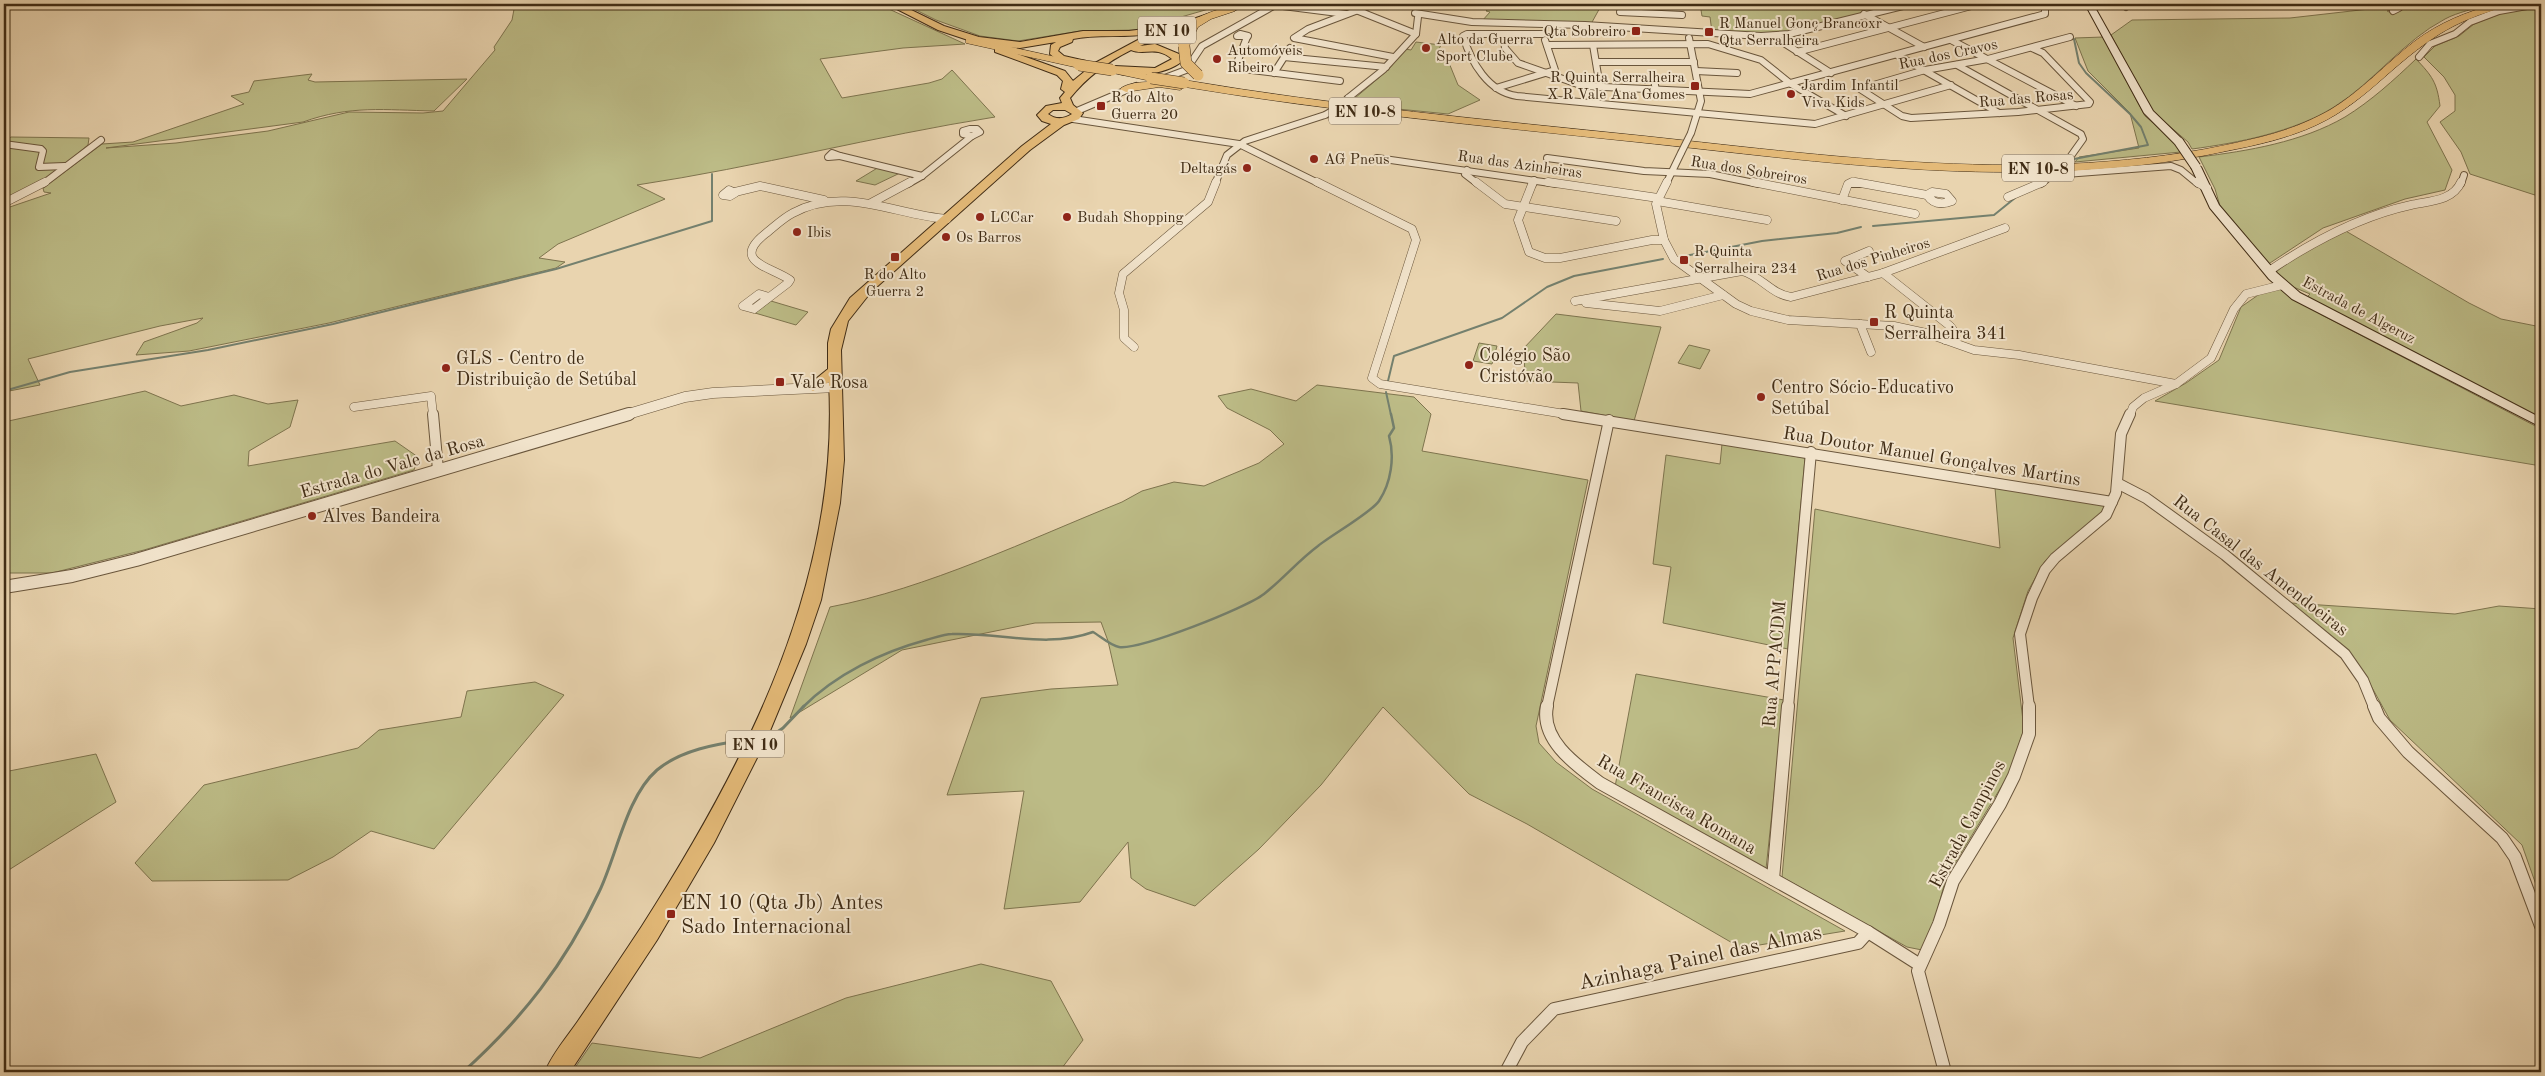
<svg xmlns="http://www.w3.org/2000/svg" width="2545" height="1076" viewBox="0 0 2545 1076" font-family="'Old Standard TT',serif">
<rect width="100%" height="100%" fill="#e9d4af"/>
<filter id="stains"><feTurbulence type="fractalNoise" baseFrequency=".004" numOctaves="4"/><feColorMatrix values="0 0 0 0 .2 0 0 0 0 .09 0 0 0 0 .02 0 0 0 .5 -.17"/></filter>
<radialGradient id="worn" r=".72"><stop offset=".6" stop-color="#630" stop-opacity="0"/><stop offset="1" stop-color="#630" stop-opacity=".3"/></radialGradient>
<!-- green -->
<g fill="#bcbb86" stroke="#7e744e">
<path d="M515,4H878L965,44L903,48L820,59L842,98L929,83L942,79L952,70L995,117C875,136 757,167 637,185L665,199L558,244L539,258L565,262L556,268L329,323L189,351L136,355L144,342L197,323L203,318L160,326L28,359L40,385L4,392V209L51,193L44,192L43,188L102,144L133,142L244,104L231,96L249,92L254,81L312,74L308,80L315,82L467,79L434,111C385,110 350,105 303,122L106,148L176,143L268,131L349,112L423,113L443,111L495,50L494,47L512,20Z"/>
<polygon points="904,4 1226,4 1136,30 1080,31 1018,41 980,36 936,20"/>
<polygon points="1494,4 1602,4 1591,24 1482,21 1490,12 1486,11"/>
<polygon points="1700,4 1878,4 1875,7 1879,9 1775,35 1712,32 1710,17 1702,16"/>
<path d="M2379,4L2394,6L2395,8L2387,11C2396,16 2399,11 2406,6C2408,5 2412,5 2414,4H2489C2475,9 2458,12 2445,19C2403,41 2374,82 2334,107C2294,132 2238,143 2192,149L2188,142L2153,112L2111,35L2132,20L2290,18L2378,8Z"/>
<polygon points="2541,5 2541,197 2470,174 2461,152 2440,122 2455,111 2455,95 2444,77 2424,57 2435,46 2459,36 2474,24 2505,12"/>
<polygon points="2103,37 2145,116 2174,141 2181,152 2075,162 2079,157 2139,148 2130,113 2088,71 2075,38"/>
<polygon points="1416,42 1441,45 1437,53 1445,53 1458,85 1480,100 1448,114 1348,104 1388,70 1405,49 1411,50"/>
<path d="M2416,59C2432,76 2437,82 2440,106L2427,122L2452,170L2445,190L2405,199L2323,228L2267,265L2220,206L2215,189L2199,157C2248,151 2302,142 2345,117C2371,101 2394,80 2416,59Z"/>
<polygon points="11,137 89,138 88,145 38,186 4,201 4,141"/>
<polygon points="879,167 900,173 875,185 856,181"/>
<polygon points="2344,230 2469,303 2501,319 2541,327 2541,420 2307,297 2310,294 2291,286 2276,272 2292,259"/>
<polygon points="2281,289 2322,315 2541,429 2541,466 2155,401 2186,383 2219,360 2241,307 2261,293"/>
<polygon points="771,301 808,312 796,325 755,313"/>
<polygon points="1556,314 1661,327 1634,421 1581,411 1578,383 1526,381 1523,349"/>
<polygon points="1479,343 1497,346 1492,364 1473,361"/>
<polygon points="1689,345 1710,350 1700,369 1678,363"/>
<path d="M1317,385L1414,397L1431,414L1422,451L1588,480L1536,726L1539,743L1556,762L1592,789L1845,931L1741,948L1527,824L1469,794L1383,707L1321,785L1259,849L1195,906L1146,889L1131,878L1128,842L1080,902L1004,909L1024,791L947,795L981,698L1051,689L1118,685L1108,641L1101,622L1035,623L902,650L790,718L830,607C926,589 1030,539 1122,502L1142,491L1174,482L1204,486L1259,463L1284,444L1270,430L1227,408L1218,396L1251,389L1296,401Z"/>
<polygon points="145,391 181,406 234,395 268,404 298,400 290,427 249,451 248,466 395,441 418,457 414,470 144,550 52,573 4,573 4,422"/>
<polygon points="1722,444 1805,458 1788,649 1663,623 1671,567 1653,564 1666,455 1720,464"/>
<polygon points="1995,488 2100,503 2105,508 2097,518 2045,561 2028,591 2013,638 2024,729 2009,774 1946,878 1932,930 1922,950 1907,947 1782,877 1815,509 2000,548"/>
<polygon points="2291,603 2455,614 2499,606 2541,609 2541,899 2522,845 2390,720 2370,684 2350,653"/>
<polygon points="1636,674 1784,700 1766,869 1615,787"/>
<polygon points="535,682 564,695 434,849 371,831 333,857 288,880 152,881 135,863 204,785 358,748 379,730 461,717 467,691"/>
<polygon points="96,754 116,802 4,873 4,772"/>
<polygon points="981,964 1051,981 1083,1040 1059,1072 572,1072 592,1043 700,1058 846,998"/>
</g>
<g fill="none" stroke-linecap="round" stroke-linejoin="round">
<!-- stream-far2 -->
<g stroke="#74806e" stroke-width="2">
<polyline points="2071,162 2074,159 2148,145 2141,127 2130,114 2086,73 2079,63 2074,39"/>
<polyline points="1873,226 1994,215 2015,198"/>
<polyline points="1685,256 1762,241 1837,233 1861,227"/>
<polyline points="1388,381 1394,356 1502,318 1547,287 1574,276 1663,259"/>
<polyline points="4,391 70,372 208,350 333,324 556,269 712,221 712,174"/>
<polyline points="1386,392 1391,415"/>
</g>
<!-- stream-far1 -->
<path stroke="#74806e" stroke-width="2.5" d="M803,707C836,674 882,652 926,640C934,638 944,634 952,634C999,632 1047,649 1093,632C1100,636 1111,646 1119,647C1140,650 1246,608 1264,594C1283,579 1299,560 1318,546C1330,536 1372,512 1379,501C1391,483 1395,457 1389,436L1394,428L1391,414"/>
<!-- stream -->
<g stroke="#74806e" stroke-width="3">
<polyline points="770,737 783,728 804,706"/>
<path d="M463,1072C522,1019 565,964 599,892C617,855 626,797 657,770C681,750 716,744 746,740"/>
</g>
<!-- minor-far3 casing -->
<g stroke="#6a563c" stroke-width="8">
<g id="minor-far3">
<polyline points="4,4 9,4"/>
<polyline points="1374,4 1308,29 1294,38 1393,57"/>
<polyline points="2123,4 2126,7"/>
<polyline points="1275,5 1346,14"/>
<polyline points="1356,10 1416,34"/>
<polyline points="2393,11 2399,8 2398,4"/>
<polyline points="1620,12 1682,15"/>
<polyline points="1415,13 1472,22 1585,25 1761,36 1789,34 1911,4"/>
<polyline points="1864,14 1924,47"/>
<polygon points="1240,34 1248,36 1237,36"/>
<polyline points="1503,34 1505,48 1518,63 1583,86 1750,94 2045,14 2045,4"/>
<path d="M1543,34H1467L1463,36C1471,62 1488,92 1517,96L1815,124L1951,85"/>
<polyline points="1773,36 1831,73"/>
<polyline points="1247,37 1235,68 1340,81"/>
<polyline points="1689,38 1701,101 1691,133"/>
<polyline points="1951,40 2076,106"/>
<polyline points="1547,45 1708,44 1761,60 1791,84 1846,116"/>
<polyline points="1593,45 1600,87"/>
<polyline points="2032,48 2043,53 2090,102 2089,104 2018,112 1911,118 1902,116 1860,89 1925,70 1988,59 2070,37"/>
<polyline points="1797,52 1979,4"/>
<polyline points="1897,55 1999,113"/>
<polyline points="1284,57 1386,67"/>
<polyline points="2419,57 2430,44 2455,34 2470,22 2499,11 2538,4"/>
<polyline points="1596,62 1694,62"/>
<polyline points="1957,65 2081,134 2083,139 2068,160"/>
<polyline points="1696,71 1737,73"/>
<polyline points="1274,73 1290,48"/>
<polyline points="1162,79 1186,70 1202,46 1277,4"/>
<polyline points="1645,80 1654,80 1656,90"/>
<polyline points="1496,88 1555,70 1545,40"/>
<polyline points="1348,98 1383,70 1416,34 1418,17"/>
<polyline points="1077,111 1136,86"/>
<polyline points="1073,119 1239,144 1320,184"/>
<polygon points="970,129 977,129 980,132 972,136 963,134 963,131"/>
<polyline points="4,144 41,149 43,151 39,167 65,166"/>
<polygon points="832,153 840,156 828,157"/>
<polyline points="840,156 922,176"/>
<polyline points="1377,158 1557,184"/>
<polyline points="1547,158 1644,171 1710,174 1759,184"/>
<polyline points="1467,170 1465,174 1478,184"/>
<polyline points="43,184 101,140"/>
<polyline points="908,184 922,176 972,136"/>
<polyline points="1215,184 1227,155 1245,141 1325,115"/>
<polyline points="1533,184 1534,180"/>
<polyline points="1666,184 1681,153"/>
<polyline points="1849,184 1862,184"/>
<polyline points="2041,184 2052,175 2171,166 2181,170 2198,184"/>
<polyline points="2461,184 2464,175"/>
</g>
</g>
<!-- minor-far2 casing -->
<g stroke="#6a563c" stroke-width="9">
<g id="minor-far2">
<polyline points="1317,182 1412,229 1416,240 1372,378 1380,384 1571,415"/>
<polyline points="1476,182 1505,204 1616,221"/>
<polyline points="1533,182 1518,220 1529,252 1545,258 1560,258 1652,240 1664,240"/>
<polyline points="1548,182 1658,198"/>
<polyline points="1667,182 1656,204 1664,240 1674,259 1736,304 1751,311 1788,320 1894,326 1926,333 1974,350 2019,355 2176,384"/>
<polyline points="1753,182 1915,214"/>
<polyline points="1855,182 1927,195"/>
<polyline points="2197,182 2207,188"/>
<polygon points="729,190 735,193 730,196 723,195"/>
<polyline points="735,192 760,186 824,200"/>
<path d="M1932,192L1946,194L1952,201C1942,205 1933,204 1927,195Z"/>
<polyline points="2008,197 2043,182"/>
<polyline points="1842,200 1848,184 1852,182"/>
<polyline points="1657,201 1767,220"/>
<polyline points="4,203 45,182"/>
<polyline points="871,203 910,182"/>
<path d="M2269,271C2312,242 2360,216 2411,205C2429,201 2453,201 2461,182"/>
<polyline points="1883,273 1950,326 1953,330 1945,340"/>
<polyline points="1868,277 1845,261 1869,251"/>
<path d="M769,297L759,294L743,306L754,309L788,283L790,280C772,267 730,262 765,234C774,227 783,218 793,213C844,185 895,215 947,219"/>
<path d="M1575,301L1742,271C1761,276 1771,294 1791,297L1883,273L2005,228"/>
<polyline points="1586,303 1660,311 1723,295"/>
<polyline points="1860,324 1871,352"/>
<polyline points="1134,347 1124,338 1124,310 1119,293 1123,274 1208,202 1216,182"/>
<polyline points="354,407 431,396 433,415"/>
<polyline points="2130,415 2133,407 2144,398 2176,384 2211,358 2234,309 2246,294 2282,285"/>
</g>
</g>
<!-- minor-far1 casing -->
<g stroke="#6a563c" stroke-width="12">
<g id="minor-far1">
<polyline points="433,414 438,470"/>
<polyline points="1563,414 2112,502"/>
<polyline points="2117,483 2146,498 2225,555 2345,654 2363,680 2374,707"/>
<polyline points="1547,707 1609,420"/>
<polyline points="1788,707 1811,452"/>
<polyline points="2029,707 2020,634 2032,598 2045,570 2055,558 2106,515 2116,493 2121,434 2130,414"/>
</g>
</g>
<!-- minor casing -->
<g stroke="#6a563c" stroke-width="14">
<g id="minor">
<path d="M1547,706C1540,740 1576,765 1600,783L1868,932"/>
<polyline points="2374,706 2379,718 2408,752 2502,838 2515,857 2541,926"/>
<polyline points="1773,879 1788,706"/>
<polyline points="1506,1072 1522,1042 1554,1009 1858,943 1868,932 1920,965"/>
<polyline points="1945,1072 1918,971 1939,924 1953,881 2000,804 2014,776 2029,734 2029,706"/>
</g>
</g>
<!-- tertiary-far2 casing -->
<g stroke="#6a563c" stroke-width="9">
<polyline id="tertiary-far2" points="2394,4 2404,4"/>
</g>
<!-- tertiary-far1 casing -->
<g stroke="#6a563c" stroke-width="11">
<polyline id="tertiary-far1" points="625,415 685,397 713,393 836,387"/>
</g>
<!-- tertiary casing -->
<g stroke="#6a563c" stroke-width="14">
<polyline id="tertiary" points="4,587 72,576 136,560 629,414"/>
</g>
<!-- secondary casing -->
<g stroke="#402c15" stroke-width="2">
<g id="secondary">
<polygon points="2085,4 2093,4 2153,111 2183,140 2183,144 2175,144 2144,113"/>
<polygon points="2196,164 2201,167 2219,205 2277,273 2300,293 2541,418 2541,427 2292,299 2269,279 2210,208 2191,167"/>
</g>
</g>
<!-- primary casing -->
<g stroke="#402c15" stroke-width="2">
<path id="primary" d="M887,4H899L944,26L979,37L1020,42L1083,31H1129L1152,28L1157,31L1238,4H1252L1178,29L1140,46L1155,44L1179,54L1181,62C1167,74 1124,81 1110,69L1115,66L1155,68L1172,59C1156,45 1144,56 1131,50C1107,62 1087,77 1070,98L1073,105L1083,113L1079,119L1064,125L1030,150L871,292L848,321L841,350L844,460L840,503L821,600L806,644L767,738L714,843L657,940L570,1072H545C552,1054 567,1037 578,1021C600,989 621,958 642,926C747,762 840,581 829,382L813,391L806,387L828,369V343L831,329L850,298L1022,146L1051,124L1042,121L1037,115L1046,106L1062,103L1060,98L1065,92L1061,89L1063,81L1057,75L995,52V48H1001L1065,71L1073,81L1095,63L1149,34C1124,38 1098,34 1073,39L1072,42L1060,47L1058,51L1064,56L1086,61V65L1082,66L1057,60L1050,54L1051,45L1056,42L1020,48L986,46L938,30ZM1053,110H1065L1072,114C1064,119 1056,120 1048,114Z"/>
</g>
<!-- trunk casing -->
<g stroke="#402c15" stroke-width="1">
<g id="trunk">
<path d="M2495,4H2510C2503,8 2493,10 2485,13C2467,19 2450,27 2435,37C2382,72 2359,112 2294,134C2266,144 2236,149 2207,155C2019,191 1825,162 1637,142C1486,126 1335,112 1185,87L1180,90L1159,87L1126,92L1120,89C1131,79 1165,82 1179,84L1184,80C1337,106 1490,120 1644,136C1848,158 2059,188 2261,137C2285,131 2309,122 2330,110C2362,91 2386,63 2415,41C2439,23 2466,12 2495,4Z"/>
<path d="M1231,6L1236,9L1235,11L1211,19L1198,27L1188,48H1180C1171,23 1214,10 1231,6Z"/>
<polygon points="970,38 1079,62 1084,65 1079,68 966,43 966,39"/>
<polygon points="1112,67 1155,76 1156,78 1151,81 1108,72 1107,70"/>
</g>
</g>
<!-- minor-far3 -->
<use href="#minor-far3" stroke="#f1e3cb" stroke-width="6"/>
<!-- minor-far2 -->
<use href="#minor-far2" stroke="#f1e3cb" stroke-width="8"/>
<!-- minor-far1 -->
<use href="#minor-far1" stroke="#f1e3cb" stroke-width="10"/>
<!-- minor -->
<use href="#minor" stroke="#f1e3cb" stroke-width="12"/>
<!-- tertiary-far2 -->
<use href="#tertiary-far2" stroke="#f1e3cb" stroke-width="8"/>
<!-- tertiary-far1 -->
<use href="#tertiary-far1" stroke="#f1e3cb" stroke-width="10"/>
<!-- tertiary -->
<use href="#tertiary" stroke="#f1e3cb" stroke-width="12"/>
<!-- secondary -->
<use href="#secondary" fill="#f1e3cb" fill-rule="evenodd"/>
<!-- primary -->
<use href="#primary" fill="#e4ba78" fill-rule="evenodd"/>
<!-- trunk -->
<use href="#trunk" fill="#e4ba78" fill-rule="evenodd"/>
<!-- minor-bridge casing -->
<g stroke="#6a563c" stroke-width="8" stroke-linecap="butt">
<g id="minor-bridge">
<polyline points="1325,115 1339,107 1348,98"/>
<polyline points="1681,153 1691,133"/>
</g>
</g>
<!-- secondary-bridge casing -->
<g stroke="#402c15" stroke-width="11" stroke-linecap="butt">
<polyline id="secondary-bridge" points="2179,142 2196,167"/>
</g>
<!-- trunk-bridge casing -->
<g stroke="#402c15" stroke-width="12" stroke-linecap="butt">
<g id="trunk-bridge">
<polyline points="1184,46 1186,63 1198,75"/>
<polyline points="1079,65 1112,70"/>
<polyline points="1151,78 1184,83"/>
</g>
</g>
<!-- minor-bridge -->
<use href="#minor-bridge" stroke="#f1e3cb" stroke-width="6"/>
<!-- secondary-bridge -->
<use href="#secondary-bridge" stroke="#f1e3cb" stroke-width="9"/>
<!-- trunk-bridge -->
<use href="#trunk-bridge" stroke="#e4ba78" stroke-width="11"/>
</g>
<!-- markers -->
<g fill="#8f2418" stroke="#f1e3cb" stroke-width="2">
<rect x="1631" y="26" width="10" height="10" rx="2.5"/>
<rect x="1704" y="27" width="10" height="10" rx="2.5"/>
<circle cx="1426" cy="48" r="5"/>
<circle cx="1217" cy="59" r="5"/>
<rect x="1690" y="81" width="10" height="10" rx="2.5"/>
<circle cx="1791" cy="94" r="5"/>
<rect x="1096" y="101" width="10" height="10" rx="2.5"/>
<circle cx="1314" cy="159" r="5"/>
<circle cx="1247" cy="168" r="5"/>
<circle cx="980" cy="217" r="5"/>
<circle cx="1067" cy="217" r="5"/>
<circle cx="797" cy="232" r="5"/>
<circle cx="946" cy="237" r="5"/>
<rect x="890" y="252" width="10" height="10" rx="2.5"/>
<rect x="1679" y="255" width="10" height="10" rx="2.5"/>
<rect x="1869" y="317" width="10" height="10" rx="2.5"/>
<circle cx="1469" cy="365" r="5"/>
<circle cx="446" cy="368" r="5"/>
<rect x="775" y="377" width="10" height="10" rx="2.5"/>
<circle cx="1761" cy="397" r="5"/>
<circle cx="312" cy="516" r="5"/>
<rect x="666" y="909" width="10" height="10" rx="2.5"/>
</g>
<g text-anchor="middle" stroke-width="4" stroke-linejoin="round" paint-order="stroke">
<!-- far-poi labels -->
<g font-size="15" fill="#402c15" stroke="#f1e3cb" text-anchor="start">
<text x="1719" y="28">R Manuel Gonç Brancoxr<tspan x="1719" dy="17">Qta Serralheira</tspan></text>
<text x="1626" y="36" text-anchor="end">Qta Sobreiro</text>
<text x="1436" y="44">Alto da Guerra<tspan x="1436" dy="17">Sport Clube</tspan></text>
<text x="1227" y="55">Automóveis<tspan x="1227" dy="17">Ribeiro</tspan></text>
<text x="1685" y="82" text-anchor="end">R Quinta Serralheira<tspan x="1685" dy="17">X R Vale Ana Gomes</tspan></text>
<text x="1801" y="90">Jardim Infantil<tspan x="1801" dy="17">Viva Kids</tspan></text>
<text x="1111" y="102">R do Alto<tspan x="1111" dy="17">Guerra 20</tspan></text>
<text x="1324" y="164">AG Pneus</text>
<text x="1237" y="173" text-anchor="end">Deltagás</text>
<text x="990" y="222">LCCar</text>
<text x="1077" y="222">Budah Shopping</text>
<text x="807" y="237">Ibis</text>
<text x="956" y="242">Os Barros</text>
<text x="1694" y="256">R Quinta<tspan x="1694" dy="17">Serralheira 234</tspan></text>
<text x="895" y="279" text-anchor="middle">R do Alto<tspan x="895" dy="17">Guerra 2</tspan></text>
</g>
<!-- far-street labels -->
<g font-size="15" fill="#402c15" stroke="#f1e3cb">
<text transform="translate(1948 54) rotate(-12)" y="5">Rua dos Cravos</text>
<text transform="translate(2026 98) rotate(-5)" y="5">Rua das Rosas</text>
<text transform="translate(1520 164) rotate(8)" y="5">Rua das Azinheiras</text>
<text transform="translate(1749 170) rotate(9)" y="5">Rua dos Sobreiros</text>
<text transform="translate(1873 259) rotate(-17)" y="5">Rua dos Pinheiros</text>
<text transform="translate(2359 310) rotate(28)" y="5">Estrada de Algeruz</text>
</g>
<!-- shield labels -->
<g fill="#f1e3cb" stroke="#75634c" stroke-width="1">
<rect x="1138" y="16.5" width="58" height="27" rx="4"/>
<rect x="1329" y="97.5" width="72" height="27" rx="4"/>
<rect x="2002" y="154.5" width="72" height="27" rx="4"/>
<rect x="726" y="730.5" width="58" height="27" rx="4"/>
</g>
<g font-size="16" font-weight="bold" fill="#402c15">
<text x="1167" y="36">EN 10</text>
<text x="1365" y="117">EN 10-8</text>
<text x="2038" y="174">EN 10-8</text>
<text x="755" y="750">EN 10</text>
</g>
<!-- poi labels -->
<g font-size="18" fill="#402c15" stroke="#f1e3cb" text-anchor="start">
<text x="1884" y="318">R Quinta<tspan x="1884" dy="21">Serralheira 341</tspan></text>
<text x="1479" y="361">Colégio São<tspan x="1479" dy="21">Cristóvão</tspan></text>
<text x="456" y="364">GLS - Centro de<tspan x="456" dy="21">Distribuição de Setúbal</tspan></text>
<text x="790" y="388">Vale Rosa</text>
<text x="1771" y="393">Centro Sócio-Educativo<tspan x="1771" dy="21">Setúbal</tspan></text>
<text x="322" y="522">Alves Bandeira</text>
</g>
<!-- street labels -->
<g font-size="18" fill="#402c15" stroke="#f1e3cb">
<text transform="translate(1932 456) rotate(9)" y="6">Rua Doutor Manuel Gonçalves Martins</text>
<text transform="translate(392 466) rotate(-16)" y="6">Estrada do Vale da Rosa</text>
<text transform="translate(2261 565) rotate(38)" y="6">Rua Casal das Amendoeiras</text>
<text transform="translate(1774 664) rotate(-85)" y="6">Rua APPACDM</text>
<text transform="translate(1677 804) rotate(30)" y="6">Rua Francisca Romana</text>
<text transform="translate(1967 824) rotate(-62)" y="6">Estrada Campinos</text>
</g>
<!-- near-poi labels -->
<g font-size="21" fill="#402c15" stroke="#f1e3cb" text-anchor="start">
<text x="681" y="909">EN 10 (Qta Jb) Antes<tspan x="681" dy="24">Sado Internacional</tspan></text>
</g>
<!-- near-street labels -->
<g font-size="21" fill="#402c15" stroke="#f1e3cb">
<text transform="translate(1700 957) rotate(-12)" y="7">Azinhaga Painel das Almas</text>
</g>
</g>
<!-- margin -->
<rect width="2545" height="1076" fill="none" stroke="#e9d4af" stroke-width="20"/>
<rect x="5" y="5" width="2535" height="1066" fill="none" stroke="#402c15" stroke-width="2.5"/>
<rect x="10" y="10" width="2525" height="1056" fill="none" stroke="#402c15"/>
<rect width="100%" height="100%" filter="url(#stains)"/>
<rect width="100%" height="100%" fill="url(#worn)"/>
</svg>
